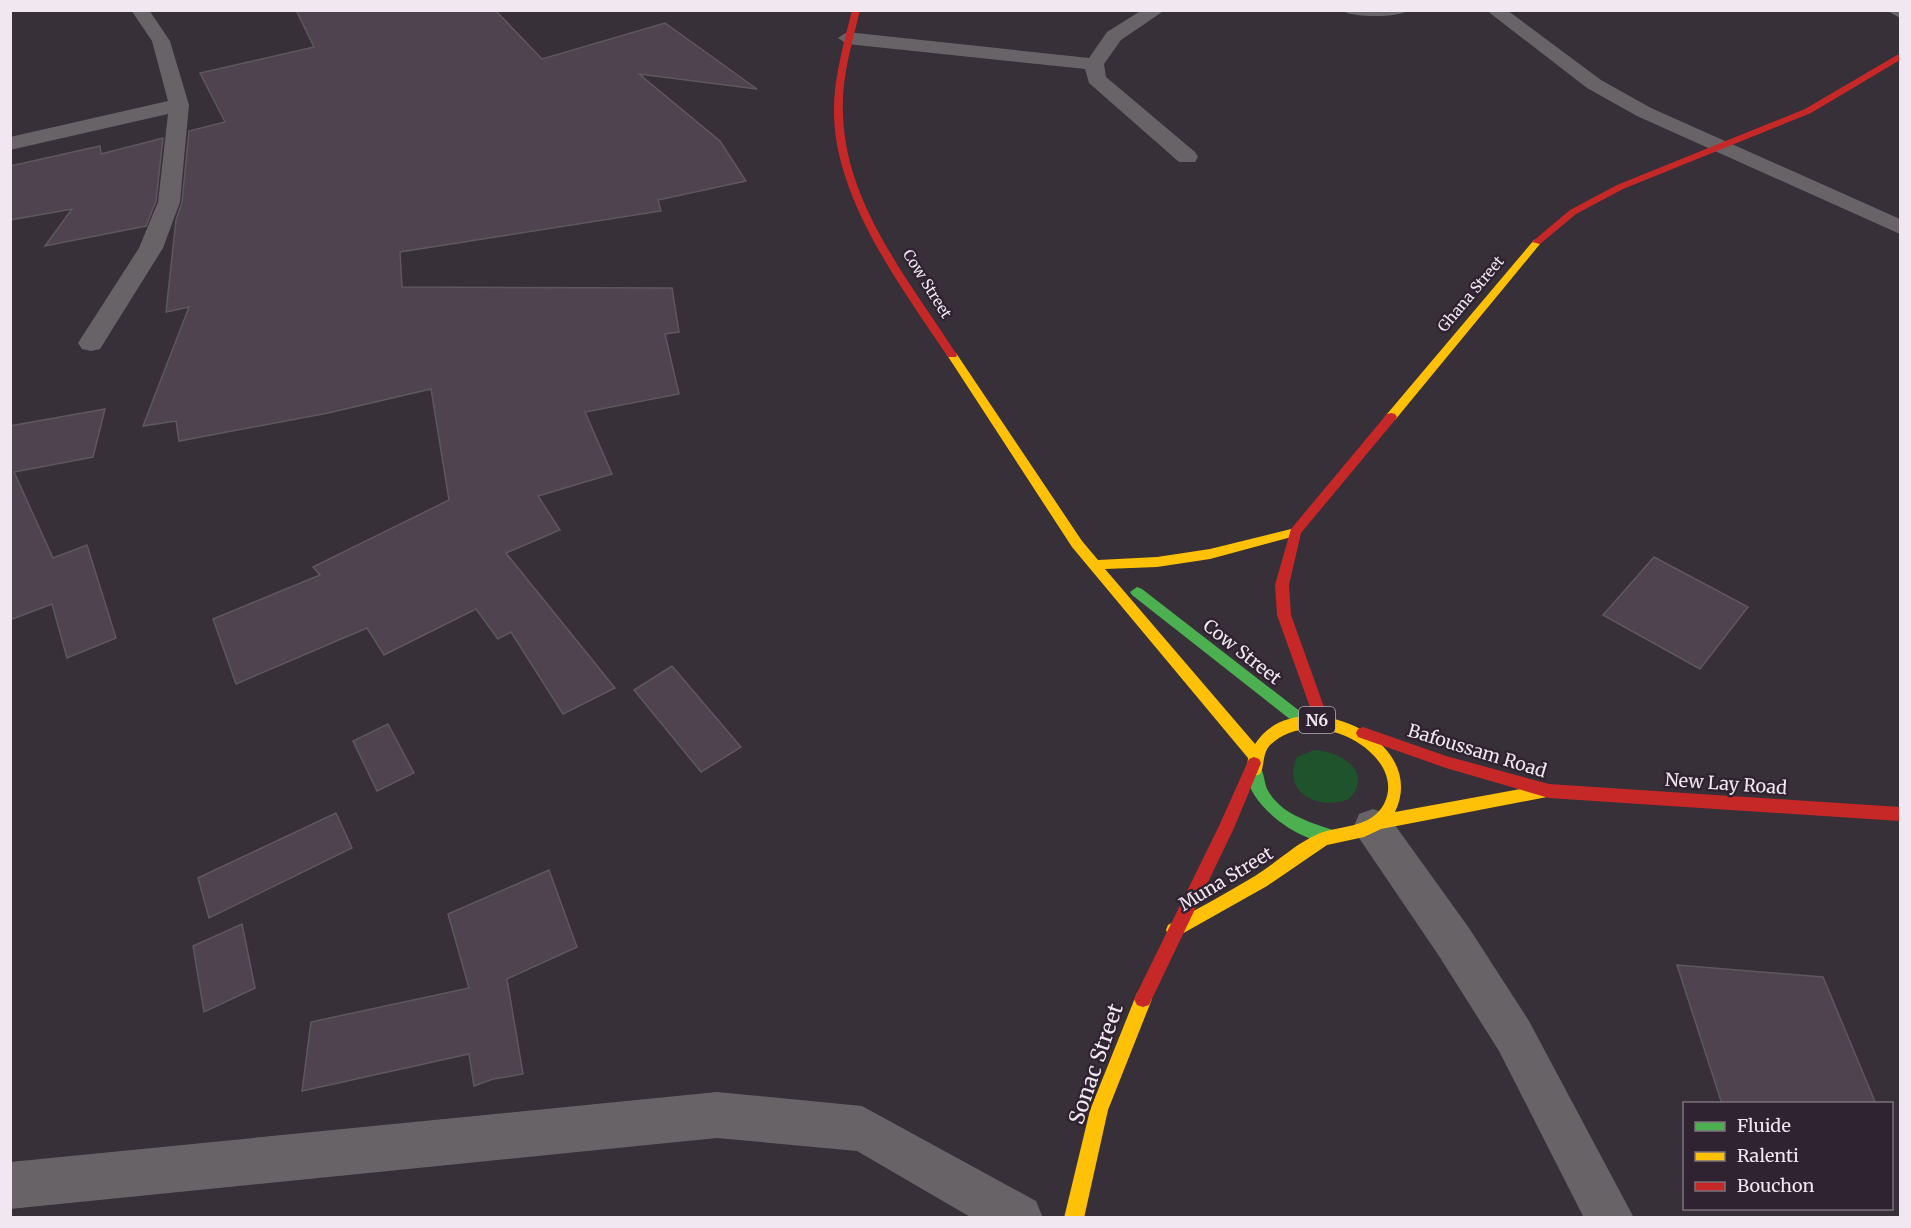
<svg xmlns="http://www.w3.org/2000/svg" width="1911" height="1228" viewBox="0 0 1911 1228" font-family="Merriweather,serif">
<rect width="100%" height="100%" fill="#373038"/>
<!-- green -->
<path fill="#1f532c" d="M1314,750C1340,751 1375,772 1349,799C1319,811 1281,793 1297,757Z"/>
<!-- building -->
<g fill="#4f4350" stroke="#5e585e" stroke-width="1.5">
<polygon points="296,10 495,10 542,59 665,23 757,89 639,74 720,141 746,181 658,200 661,211 400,252 402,287 672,288 679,332 665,334 679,394 585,412 612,474 538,496 560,530 506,553 615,688 563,714 511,632 498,639 476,609 384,655 367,628 236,684 213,619 320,575 313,567 449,500 431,389 328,413 179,441 176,421 143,426 189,307 166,312 176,220 182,202 189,131 225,122 200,73 314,47"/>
<polygon points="163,138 156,201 146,226 45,246 72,209 10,220 10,166 100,146 101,154"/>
<polygon points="105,409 93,457 14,472 53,558 87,545 116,638 67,658 52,604 10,620 10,426"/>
<polygon points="1654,557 1748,607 1700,669 1603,615"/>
<polygon points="672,666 741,747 701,772 634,690"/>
<polygon points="388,724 414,773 377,791 353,741"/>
<polygon points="336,813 352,848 209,918 198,878"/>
<polygon points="549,870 577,947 507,979 523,1074 493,1079 474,1086 469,1054 302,1091 311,1022 469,988 448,914"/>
<polygon points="242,924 255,988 204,1012 193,946"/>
<polygon points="1677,965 1823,977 1876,1104 1722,1104"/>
</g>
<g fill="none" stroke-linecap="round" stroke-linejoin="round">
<!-- street -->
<g fill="#676367" fill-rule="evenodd">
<polygon points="131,10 149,10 170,41 189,105 180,202 163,248 100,349 91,351 82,349 78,343 139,248 158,202 168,114 10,150 10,137 168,101 152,41"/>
<polygon points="1142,10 1165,10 1121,40 1104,64 1106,77 1195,152 1198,157 1195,162 1179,162 1089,83 1085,69 847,44 838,38 847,32 1089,58 1107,32"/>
<path d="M1342,10H1408C1401,18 1349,18 1342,10Z"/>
<polygon points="1486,10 1507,10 1601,80 1651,108 1900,219 1900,234 1637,116 1587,88"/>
<polygon points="1886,10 1900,10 1900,18"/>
<polygon points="1373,809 1387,814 1469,928 1529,1021 1634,1218 1584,1218 1499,1051 1439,956 1359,838 1354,826 1359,814"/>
<polygon points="717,1092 862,1106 1036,1201 1043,1218 972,1218 857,1151 717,1138 10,1209 10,1162"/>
</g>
<!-- fast -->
<g fill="#4caf50" fill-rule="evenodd">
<polygon points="1137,587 1142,589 1306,716 1308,720 1306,724 1301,726 1296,724 1132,595 1130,592"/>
<path d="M1255,764L1260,766C1264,773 1264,781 1267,789C1281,815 1310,822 1336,831L1338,836L1336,841C1309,851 1234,798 1250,766Z"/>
</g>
<!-- slow -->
<g fill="#ffc107" fill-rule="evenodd">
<polygon points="1537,239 1540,240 1540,244 1395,420 1387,420 1385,417 1387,414 1534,240"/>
<path d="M952,352L956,353L1082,541L1098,560L1157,557L1210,549L1295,528L1299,529L1301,532L1299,535L1210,559L1157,567L1105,569L1255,744C1296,679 1431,738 1395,812L1542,785L1547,787L1550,792L1547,797L1381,829L1364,837L1327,845L1267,886L1180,935L1174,938L1168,935L1166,930L1168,925C1197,909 1227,893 1255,876C1276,863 1294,845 1316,835C1339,824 1370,830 1384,804C1409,756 1316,701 1270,745C1262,754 1265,765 1260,774L1255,776L1250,774L1247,770L1248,758L1072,547L947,355Z"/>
<polygon points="1143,991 1149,993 1152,999 1108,1110 1084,1218 1064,1218 1090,1110 1137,993"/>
</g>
<!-- jam -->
<g fill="#c62828" fill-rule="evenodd">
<path d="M852,10H860C852,44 841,79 843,114C845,204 911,283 957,355L956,357H948C902,288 836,201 834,115C833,79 844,44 852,10Z"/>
<polygon points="1897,55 1900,55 1900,60 1811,113 1623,189 1576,214 1540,244 1532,242 1570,210 1617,185 1805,109"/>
<polygon points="1391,413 1395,414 1397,417 1395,420 1301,533 1289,585 1291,615 1329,721 1327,725 1322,727 1317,725 1315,721 1277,615 1275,585 1291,529 1387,414"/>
<polygon points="1363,727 1446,756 1549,784 1900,807 1900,821 1549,798 1446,768 1358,737 1356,733 1358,729"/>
<polygon points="1254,757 1259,759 1261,763 1234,828 1149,1005 1143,1007 1137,1005 1134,999 1137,993 1219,826 1249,759"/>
</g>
</g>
<g text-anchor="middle" stroke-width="5" stroke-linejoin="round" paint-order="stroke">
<!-- far-street labels -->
<g font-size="15" fill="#f0e7f0" stroke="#302331">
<text transform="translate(927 284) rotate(58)" y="5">Cow Street</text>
<text transform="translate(1471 294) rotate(-50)" y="5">Ghana Street</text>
</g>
<!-- shield labels -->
<rect fill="#302331" stroke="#b6acb7" stroke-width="1.5" x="1299" y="707" width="36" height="26" rx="4.5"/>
<g font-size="16" font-weight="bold" fill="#f0e7f0">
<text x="1317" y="726">N6</text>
</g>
<!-- street labels -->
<g font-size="18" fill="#f0e7f0" stroke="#302331">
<text transform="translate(1242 652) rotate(38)" y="6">Cow Street</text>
<text transform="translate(1477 751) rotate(17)" y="6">Bafoussam Road</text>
<text transform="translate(1726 784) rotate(4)" y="6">New Lay Road</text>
<text transform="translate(1226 879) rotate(-31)" y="6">Muna Street</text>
</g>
<!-- near-street labels -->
<g font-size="21" fill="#f0e7f0" stroke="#302331">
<text transform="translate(1096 1064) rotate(-71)" y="7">Sonac Street</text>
</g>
</g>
<!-- border -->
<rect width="1911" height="1228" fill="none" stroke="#f0e7f0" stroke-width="24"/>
<!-- legend -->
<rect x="1683" y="1102" width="210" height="108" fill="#302331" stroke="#7d717d" stroke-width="1.5"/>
<rect x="1695" y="1122" width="30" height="9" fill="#4caf50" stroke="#7d717d" stroke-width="1.5"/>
<text x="1737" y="1132" font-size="18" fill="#f0e7f0">Fluide</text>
<rect x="1695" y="1152" width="30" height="9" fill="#ffc107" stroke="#7d717d" stroke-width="1.5"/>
<text x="1737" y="1162" font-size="18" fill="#f0e7f0">Ralenti</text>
<rect x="1695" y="1182" width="30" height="9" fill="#c62828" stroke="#7d717d" stroke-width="1.5"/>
<text x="1737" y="1192" font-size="18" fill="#f0e7f0">Bouchon</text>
</svg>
